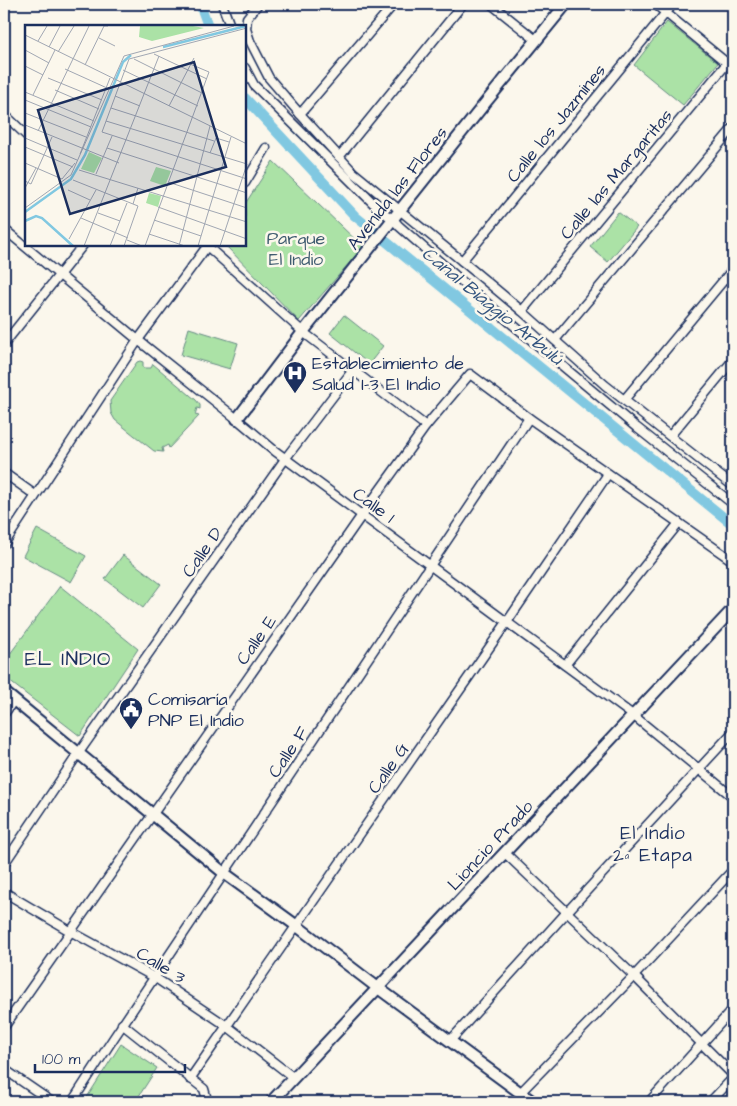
<svg xmlns="http://www.w3.org/2000/svg" width="737" height="1106" viewBox="0 0 737 1106" font-family="'Architects Daughter',sans-serif">
<rect width="100%" height="100%" fill="#fbf7ec"/>
<filter id="ink" filterUnits="userSpaceOnUse"><feTurbulence type="fractalNoise" baseFrequency=".02" numOctaves="2"/><feDisplacementMap in="SourceGraphic" scale="10" xChannelSelector="R" yChannelSelector="G"/><feConvolveMatrix kernelMatrix="1 2 1 2 8 2 1 2 1" color-interpolation-filters="sRGB"/></filter>
<g filter="url(#ink)">
<!-- green -->
<g fill="#abe2a6" stroke="#638882">
<polygon points="667,22 718,63 683,105 634,65"/>
<polygon points="273,161 363,247 299,321 225,245 245,245 245,204"/>
<polygon points="618,212 637,227 608,262 590,247"/>
<polygon points="344,315 383,346 369,364 330,333"/>
<polygon points="189,328 238,343 230,369 181,355"/>
<polygon points="140,361 143,362 143,368 151,368 153,364 196,400 200,405 200,409 197,408 195,415 199,416 169,448 168,445 162,448 163,452 154,451 115,420 111,413 110,401 137,362"/>
<polygon points="37,529 86,556 71,582 23,556"/>
<polygon points="123,555 161,584 143,608 105,579"/>
<polygon points="60,586 138,649 80,736 4,677 4,662"/>
<polygon points="121,1044 157,1068 135,1102 84,1102"/>
</g>
<g fill="none" stroke-linecap="round" stroke-linejoin="round">
<!-- canal -->
<g stroke="#81c8e1" stroke-width="10">
<polyline points="200,4 208,26"/>
<polyline points="245,98 355,216 733,525"/>
</g>
<!-- minor casing -->
<g stroke="#1b2f5e" stroke-width="11">
<g id="minor">
<polyline points="222,4 230,26"/>
<polyline points="258,4 247,18 246,29 250,41 269,78 300,114 353,172 462,261 522,311 605,385 733,486"/>
<polyline points="491,4 536,40"/>
<polyline points="655,4 733,68"/>
<polyline points="245,68 254,85 381,211 393,219 399,226 482,299 636,427 733,504"/>
<polyline points="4,114 26,135"/>
<polyline points="300,114 394,4"/>
<polyline points="339,157 463,4"/>
<polyline points="245,183 266,148"/>
<polyline points="4,229 138,340 237,419 275,451 634,716 733,797"/>
<polyline points="207,246 303,332 426,426"/>
<polyline points="462,261 673,4"/>
<polyline points="522,311 733,56"/>
<polyline points="555,340 733,128"/>
<polyline points="4,344 83,245"/>
<polyline points="624,400 733,269"/>
<polyline points="670,436 733,360"/>
<polyline points="4,473 35,495"/>
<polyline points="4,544 138,340 208,245"/>
<polyline points="565,665 679,523"/>
<polyline points="4,714 14,700"/>
<polyline points="505,853 634,976 733,1075"/>
<polyline points="4,864 78,754 285,459 353,370"/>
<polyline points="4,892 70,931 154,977 227,1026 294,1078"/>
<polyline points="122,1024 204,1089 206,1096 204,1102"/>
<polyline points="4,1027 362,515 426,426 470,374 529,418 733,561"/>
<polyline points="450,1041 567,912 733,732"/>
<polyline points="4,1069 52,1102"/>
<polyline points="190,1079 507,622 608,474"/>
<polyline points="520,1093 634,976 733,870"/>
<polyline points="72,1102 113,1039 529,418"/>
<polyline points="649,1102 733,1009"/>
<polyline points="710,1102 733,1078"/>
</g>
</g>
<!-- tertiary casing -->
<g stroke="#1b2f5e" stroke-width="14">
<g id="tertiary">
<polyline points="237,419 303,332 486,102 566,4"/>
<polyline points="4,692 224,873 297,926 378,988 533,1102"/>
<polyline points="271,1102 733,609"/>
</g>
</g>
<!-- minor -->
<use href="#minor" stroke="#fbf7ec" stroke-width="8"/>
<!-- tertiary -->
<use href="#tertiary" stroke="#fbf7ec" stroke-width="10"/>
</g>
</g>
<!-- icons -->
<defs>
<g id="hospital-pin" transform="scale(1.25)"><path d="M0 17L-7.5 6A9.5 9.5 0 1 1 7.5 6Z" fill="#1b2f5e" stroke="#fbf7ec"/><path d="M-5-5h3v3.5h4V-5h3V5h-3V1.5h-4V5h-3Z" fill="#fff"/></g>
<g id="civic-pin" transform="scale(1.25)"><path d="M0 17L-7.5 6A9.5 9.5 0 1 1 7.5 6Z" fill="#1b2f5e" stroke="#fbf7ec"/><path d="M-.6-6.5H3V-4.5H.6V-3L4-1V1h2V6H-6V1h2V-1L-.6-3ZM-1.2 2.5V6h2.4V2.5Z" fill="#fff"/></g>
</defs>
<g fill-rule="evenodd">
<use href="#hospital-pin" x="295" y="373"/>
<use href="#civic-pin" x="131" y="709"/>
</g>
<g text-anchor="middle" stroke-width="5" stroke-linejoin="round" paint-order="stroke">
<!-- street labels -->
<g font-size="18" fill="#1b2f5e" stroke="#fbf7ec">
<text transform="translate(556 123) rotate(-51)" y="6">Calle los Jazmines</text>
<text transform="translate(616 174) rotate(-50)" y="6">Calle las Margaritas</text>
<text transform="translate(397 188) rotate(-52)" y="6">Avenida las Flores</text>
<text transform="translate(374 505) rotate(36)" y="6">Calle 1</text>
<text transform="translate(202 552) rotate(-55)" y="6">Calle D</text>
<text transform="translate(256 640) rotate(-55)" y="6">Calle E</text>
<text transform="translate(288 752) rotate(-56)" y="6">Calle F</text>
<text transform="translate(388 768) rotate(-55)" y="6">Calle G</text>
<text transform="translate(490 845) rotate(-47)" y="6">Lioncio Prado</text>
<text transform="translate(161 965) rotate(31)" y="6">Calle 3</text>
</g>
<!-- park labels -->
<g font-size="18" fill="#3f5c70" stroke="#fbf7ec">
<text x="296" y="244">Parque<tspan x="296" dy="21">El Indio</tspan></text>
</g>
<!-- poi labels -->
<g font-size="18" fill="#1b2f5e" stroke="#fbf7ec" text-anchor="start">
<text x="312" y="369">Establecimiento de<tspan x="312" dy="21">Salud I-3 El Indio</tspan></text>
<text x="148" y="705">Comisaría<tspan x="148" dy="21">PNP El Indio</tspan></text>
</g>
<!-- water labels -->
<g font-size="19" font-style="italic" fill="#34557f" stroke="#fbf7ec">
<text transform="translate(493 305) rotate(39)" y="7">Canal Biaggio Arbulú</text>
</g>
<!-- neighbourhood labels -->
<g font-size="19" letter-spacing="1" fill="#1b2f5e" stroke="#fbf7ec">
<text x="653" y="839">El Indio<tspan x="653" dy="22">2ª Etapa</tspan></text>
</g>
<!-- quarter labels -->
<g font-size="20" letter-spacing="1" fill="#1b2f5e" stroke="#fbf7ec">
<text x="68" y="665">EL INDIO</text>
</g>
</g>
<!-- overview -->
<g transform="translate(25 25)">
<rect width="221" height="221" fill="#fbf7ec"/>
<path d="M115,1H168L179,3L127,16L114,12ZM64,127L77,133L69,148L56,144ZM131,142L146,146L140,161L125,156ZM124,168L136,171L133,182L121,178Z" fill="#abe2a6"/>
<path fill="none" stroke="#81c8e1" stroke-width="2.5" d="M138,22L221,1M0,187L46,154L60,130L98,37L106,30M0,196L11,191L17,193L48,221"/>
<path fill="none" stroke="#a1a7b3" stroke-width="1" d="M222,3L104,34L77,107L222,154M0,10L222,119M74,13L90,21M13,16L22,1M24,22L35,1M0,25L24,38M33,27L49,1M129,29L182,54M109,34L177,68M60,40L79,1H83M0,41L18,50M40,44L82,63M98,45L173,81M23,53L77,75M30,65L74,84M0,67L69,96M8,70L30,25M90,71L115,81M0,75L66,102M144,81L169,33M86,83L189,116M0,88L61,112M81,96L222,139L195,221M0,100L94,138M13,106L64,1M0,113L52,135M0,122L48,142M82,123L222,168M185,128L191,113L204,117M55,129L85,53M0,138L37,154L50,138M54,145L222,197M71,149L87,111M48,155L113,181L99,221M0,156L6,159L27,112M143,157L222,183M0,163L11,143M43,165L65,175M108,179L113,163M133,182L222,214M0,183L46,150L99,31L209,1M73,188L95,196M56,193L103,213M129,195L176,211M124,209L160,221M44,214L71,165M102,215L117,221M59,221L134,31M85,221L102,178M120,221L184,47L165,39M154,221L185,101M173,221L206,112"/>
<path fill="#1b2f5e" fill-opacity="0.15" stroke="#1b2f5e" stroke-width="2.5" d="M169,37L201,142L45,189L13,85Z"/>
<rect width="221" height="221" fill="none" stroke="#1b2f5e" stroke-width="2.5"/>
</g>
<!-- margin -->
<rect width="737" height="1106" fill="none" stroke="#fbf7ec" stroke-width="20"/>
<rect x="10" y="10" width="717" height="1086" fill="none" stroke="#1b2f5e" stroke-width="2" filter="url(#ink)"/>
<!-- scale -->
<path d="M35 1064v8h150v-8" fill="none" stroke="#1b2f5e" stroke-width="2.5"/>
<text x="42" y="1064" font-size="15" fill="#1b2f5e" stroke="#fbf7ec" stroke-width="4" paint-order="stroke">100 m</text>
</svg>
